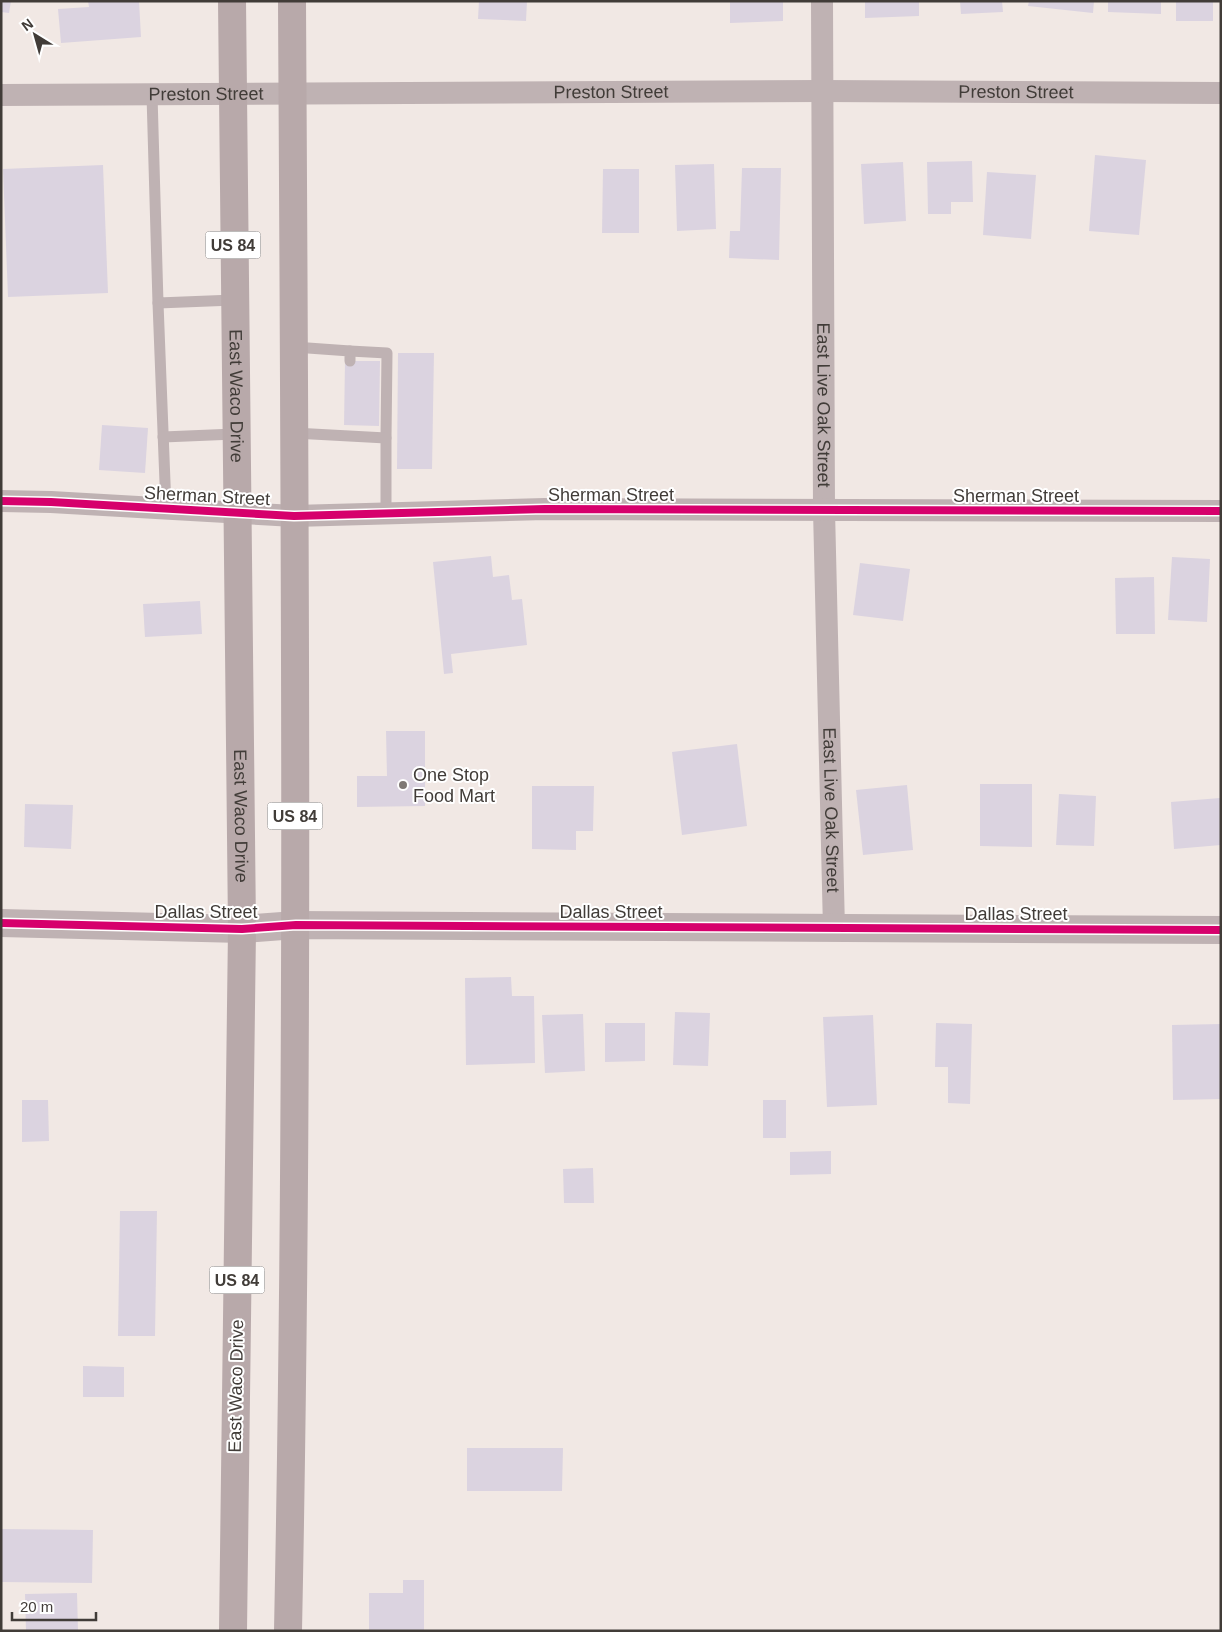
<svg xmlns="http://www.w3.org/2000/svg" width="1222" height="1632" viewBox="0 0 1222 1632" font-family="Helvetica,sans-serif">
<rect width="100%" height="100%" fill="#f1e8e4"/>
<!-- building -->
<g fill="#dbd3e0">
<polygon points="1,1 11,1 9,13 1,12"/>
<polygon points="88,1 139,1 141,37 61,43 58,9 89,7"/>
<polygon points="479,1 527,1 526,21 478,19"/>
<polygon points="730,1 783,1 783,21 730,23"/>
<polygon points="865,1 919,1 919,16 865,18"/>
<polygon points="960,1 1002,1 1003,12 961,14"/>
<polygon points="1029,1 1094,1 1093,13 1028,6"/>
<polygon points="1108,1 1161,1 1161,14 1108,12"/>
<rect x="1176" y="1" width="37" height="20"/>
<polygon points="1095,155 1146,160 1139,235 1089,231"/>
<polygon points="972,161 973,202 951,202 951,214 928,214 927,162"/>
<polygon points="903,162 906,221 864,224 861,164"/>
<polygon points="714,164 716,229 677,231 675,165"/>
<polygon points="103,165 108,293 8,297 3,169"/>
<polygon points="742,168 781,168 779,260 729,258 730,231 740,231"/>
<polygon points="603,169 639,169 639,233 602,233"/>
<polygon points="987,172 1036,175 1031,239 983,235"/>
<polygon points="398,353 434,353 432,469 397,469"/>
<polygon points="345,361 380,361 379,426 344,425"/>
<polygon points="102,425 148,428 145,473 99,470"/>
<polygon points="491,556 493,577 509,575 512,600 522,599 527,645 451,654 453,673 444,674 433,562"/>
<polygon points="1172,557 1210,559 1207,622 1168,620"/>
<polygon points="860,563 910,569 903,621 853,615"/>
<polygon points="1154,577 1155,634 1116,634 1115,578"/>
<polygon points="200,601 202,634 145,637 143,604"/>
<polygon points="386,731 425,731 425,806 357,807 357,776 387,776"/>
<polygon points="737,744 747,826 682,835 672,752"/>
<polygon points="980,784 1032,784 1032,847 980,846"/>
<polygon points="907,785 913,850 863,855 856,790"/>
<polygon points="532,786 594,786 593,831 576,831 576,850 532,849"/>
<polygon points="1059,794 1096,796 1094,846 1056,845"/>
<polygon points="1220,798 1221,845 1174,849 1171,802"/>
<polygon points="25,804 73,805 71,849 24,847"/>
<polygon points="511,977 512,996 534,996 535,1063 466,1065 465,978"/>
<polygon points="675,1012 710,1013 708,1066 673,1065"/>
<polygon points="583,1014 585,1071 545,1073 542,1015"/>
<polygon points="873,1015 877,1105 827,1107 823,1017"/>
<polygon points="605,1023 645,1023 645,1061 605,1062"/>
<polygon points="936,1023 972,1024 970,1104 948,1103 948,1067 935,1067"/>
<polygon points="1221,1024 1221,1099 1173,1100 1172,1025"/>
<polygon points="22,1100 48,1100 49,1141 22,1142"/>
<rect x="763" y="1100" width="23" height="38"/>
<polygon points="831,1151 831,1174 790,1175 790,1152"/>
<polygon points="593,1168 594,1203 564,1203 563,1169"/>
<polygon points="120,1211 157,1211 155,1336 118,1336"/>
<polygon points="83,1366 124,1367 124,1397 83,1397"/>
<polygon points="467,1448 563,1448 562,1491 467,1491"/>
<polygon points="1,1529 93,1530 92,1583 1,1582"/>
<polygon points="403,1580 424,1580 424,1631 369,1631 369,1593 403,1593"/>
<polygon points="77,1593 78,1631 26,1631 25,1594"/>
</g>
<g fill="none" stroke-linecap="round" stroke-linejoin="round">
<!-- service -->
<g stroke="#bfb2b3" stroke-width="11">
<polyline points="152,95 158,303 234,300"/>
<polyline points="158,303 166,508"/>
<polyline points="294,347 350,351 350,361"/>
<polyline points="350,351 387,353 386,438"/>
<polyline points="294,433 386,438 386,512"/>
<polyline points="163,437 235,434"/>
</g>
<!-- minor -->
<g stroke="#bfb2b3" stroke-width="22">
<path id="s1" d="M822,1L824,510L834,929"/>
<path id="s2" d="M1,95L822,91L1221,93"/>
<polyline points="1,501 51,502 294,516 545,509 1221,511"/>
</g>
<!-- tertiary -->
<polyline stroke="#bfb2b3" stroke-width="28" points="1,923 242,929 296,925 1221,930"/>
<!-- primary -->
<g stroke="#b8a9aa" stroke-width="28">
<path id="s3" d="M232,1L242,929L233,1631"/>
<path d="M288,1631C299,1088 295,544 292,1"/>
</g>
<!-- cycleway casing -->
<g stroke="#fff" stroke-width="11">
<g id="cycleway">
<polyline points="1,501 51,502 294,516 545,509 1221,511"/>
<polyline points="1,923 242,929 296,925 1221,930"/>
</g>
</g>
<!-- cycleway -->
<use href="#cycleway" stroke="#d6006c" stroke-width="8"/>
</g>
<!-- markers -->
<circle fill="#7f7874" stroke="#fff" stroke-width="2" cx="403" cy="785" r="5"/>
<g text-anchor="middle" stroke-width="4" stroke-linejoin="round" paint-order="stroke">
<!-- shield labels -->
<g fill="#fff" stroke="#7a7674" stroke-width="1">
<rect x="205.5" y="231.5" width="55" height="27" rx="4"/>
<rect x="267.5" y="802.5" width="55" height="27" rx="4"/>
<rect x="209.5" y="1266.5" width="55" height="27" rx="4"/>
</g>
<g font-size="16" font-weight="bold" fill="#413c38">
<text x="233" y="251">US 84</text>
<text x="295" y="822">US 84</text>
<text x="237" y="1286">US 84</text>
</g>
<!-- street labels -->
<g font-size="18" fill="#413c38" stroke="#fff">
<text dy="6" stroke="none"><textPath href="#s2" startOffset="610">Preston Street</textPath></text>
<text dy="6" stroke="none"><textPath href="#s2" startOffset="1015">Preston Street</textPath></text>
<text dy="6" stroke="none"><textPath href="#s2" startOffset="205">Preston Street</textPath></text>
<text dy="6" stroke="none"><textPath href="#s3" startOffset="395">East Waco Drive</textPath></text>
<text dy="6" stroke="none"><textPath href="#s1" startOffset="404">East Live Oak Street</textPath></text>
<text x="611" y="501">Sherman Street</text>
<text transform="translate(207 496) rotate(3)" y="6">Sherman Street</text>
<text x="1016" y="502">Sherman Street</text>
<text dy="6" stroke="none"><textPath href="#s1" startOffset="809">East Live Oak Street</textPath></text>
<text dy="6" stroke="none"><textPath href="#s3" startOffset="815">East Waco Drive</textPath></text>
<text x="206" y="918">Dallas Street</text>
<text x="611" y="918">Dallas Street</text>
<text x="1016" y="920">Dallas Street</text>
<text transform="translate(236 1386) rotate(-89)" y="6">East Waco Drive</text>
</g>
<!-- poi labels -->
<g font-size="18" fill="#413c38" stroke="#fff" text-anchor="start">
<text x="413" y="781">One Stop<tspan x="413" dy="21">Food Mart</tspan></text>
</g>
</g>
<!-- border -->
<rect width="1222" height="1632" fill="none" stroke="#413c38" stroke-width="5"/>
<!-- north arrow -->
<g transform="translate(35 35) rotate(323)" stroke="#ffffff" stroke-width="4" paint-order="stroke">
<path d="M0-4L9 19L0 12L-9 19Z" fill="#413c38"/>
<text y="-8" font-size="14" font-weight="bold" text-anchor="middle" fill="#413c38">N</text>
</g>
<!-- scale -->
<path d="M12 1612v8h84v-8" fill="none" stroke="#413c38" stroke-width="2.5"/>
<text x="20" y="1612" font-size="15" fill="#413c38" stroke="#ffffff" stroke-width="4" paint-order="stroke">20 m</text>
</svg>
